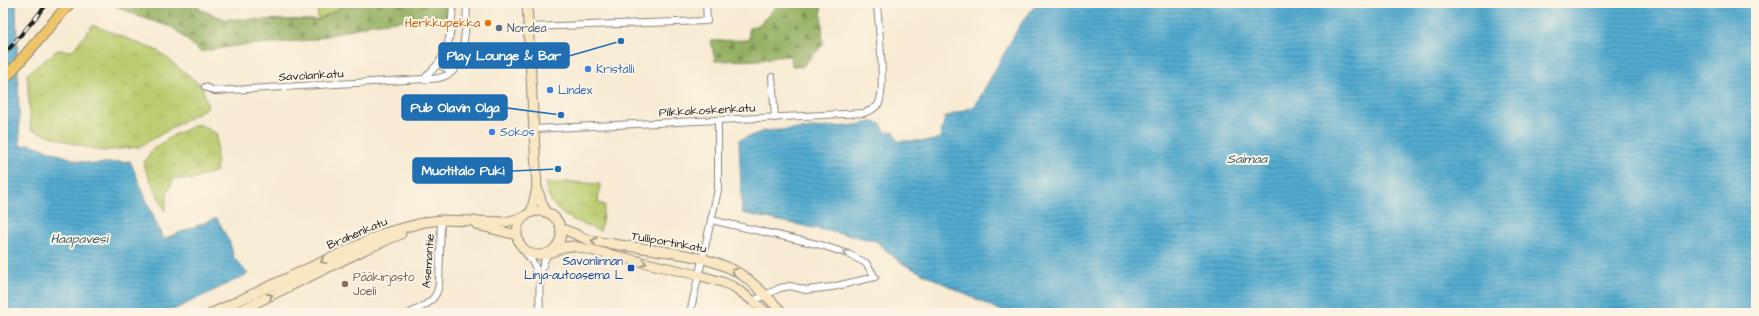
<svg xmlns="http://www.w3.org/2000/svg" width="1759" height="316" viewBox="0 0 1759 316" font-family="'Architects Daughter',sans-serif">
<defs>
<pattern id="grass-tufts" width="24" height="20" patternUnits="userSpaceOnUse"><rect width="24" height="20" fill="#bbcc6f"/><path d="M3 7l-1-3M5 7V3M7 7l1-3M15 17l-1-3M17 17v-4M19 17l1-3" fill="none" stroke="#a0af60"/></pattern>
<pattern id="forest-firs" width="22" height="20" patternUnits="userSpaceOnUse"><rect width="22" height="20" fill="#94b062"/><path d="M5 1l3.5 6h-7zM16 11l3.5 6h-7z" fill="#788e50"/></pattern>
<pattern id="water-rules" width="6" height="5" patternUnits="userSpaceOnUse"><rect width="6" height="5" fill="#53abd0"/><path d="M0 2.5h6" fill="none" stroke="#448aa8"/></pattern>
</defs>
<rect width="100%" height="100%" fill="#fcf5e5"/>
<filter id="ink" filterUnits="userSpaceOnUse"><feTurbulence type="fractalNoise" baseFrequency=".025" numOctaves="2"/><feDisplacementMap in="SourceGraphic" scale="8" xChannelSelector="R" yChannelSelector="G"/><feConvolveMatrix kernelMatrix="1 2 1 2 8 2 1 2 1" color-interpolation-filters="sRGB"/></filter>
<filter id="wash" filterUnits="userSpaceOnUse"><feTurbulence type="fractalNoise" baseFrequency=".012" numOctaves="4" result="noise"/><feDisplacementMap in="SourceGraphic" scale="16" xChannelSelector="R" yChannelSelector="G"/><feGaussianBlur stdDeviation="0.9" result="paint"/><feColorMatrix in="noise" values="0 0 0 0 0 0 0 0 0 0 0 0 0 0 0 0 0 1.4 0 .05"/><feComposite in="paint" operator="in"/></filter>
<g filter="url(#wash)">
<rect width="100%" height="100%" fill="#f8ead3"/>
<!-- grass -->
<g fill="url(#grass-tufts)" stroke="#6c7446">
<polygon points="317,3 349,3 318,20"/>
<polygon points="706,3 779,3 776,5 706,6"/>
<polygon points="93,25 158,51 202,86 208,107 139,147 102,151 71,143 31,129 27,74 58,50 72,51"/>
<polygon points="199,124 217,134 216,171 192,180 174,178 167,193 165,211 143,164 152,150 174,135"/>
<path d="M571,182L600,184L598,203L605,205L600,231C570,217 553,218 545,183Z"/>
</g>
<!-- forest -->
<g fill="url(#forest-firs)" stroke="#58663f">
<polygon points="110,3 196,3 201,10 225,19 318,20 349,3 449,3 447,24 432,17 372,24 312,40 234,46 201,52 172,27 140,17"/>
<polygon points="780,3 821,3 823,45 802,67 792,66 791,56 779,56 763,60 715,61 711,41 749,40 749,28 758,25"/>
</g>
<!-- water -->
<g fill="url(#water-rules)" stroke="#386476">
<polygon points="3,3 16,3 20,147 30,144 78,161 95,164 130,161 163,239 217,218 230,243 234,258 248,274 167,313 3,313"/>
<polygon points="1037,3 1756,3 1756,313 1005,313 901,263 876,241 742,213 739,140 764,131 849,126 872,122 881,124 886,133 894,131 897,141 930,141 940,138 945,117 975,106 1020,25"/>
</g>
</g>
<g filter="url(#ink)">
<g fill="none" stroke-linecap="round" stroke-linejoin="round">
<!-- minor casing -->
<g stroke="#8a8378" stroke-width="8">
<g id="minor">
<polyline points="528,27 707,21 706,3"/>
<polyline points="440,61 442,66 452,72"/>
<polyline points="772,77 775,118"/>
<path d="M424,79C434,79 444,79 453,71C464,61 467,19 467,3"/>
<path d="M205,87L215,91L424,79C429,73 436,67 440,61C451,45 452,22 453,3"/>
<path d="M533,129L864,113C869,111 876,109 879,103C886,86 878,24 877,3"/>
<polyline points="711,220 821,245 848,254 866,263 875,277 832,287 806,290 790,286 780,288 753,301"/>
<polyline points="525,252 534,264 539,277"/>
<path d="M410,313C424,306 437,301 439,284L441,220"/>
<path d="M540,313C539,293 538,273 547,255"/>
<polyline points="690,313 718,190 718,120"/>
</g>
</g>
<!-- secondary casing -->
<g stroke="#8a8378" stroke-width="11">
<g id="secondary">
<polyline points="527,3 537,188 545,212"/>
<circle cx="539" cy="233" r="22"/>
<polyline points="531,212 537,188"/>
<polyline points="477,225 517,235"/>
<path d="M561,229C572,231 579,237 589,240C633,249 706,251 742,275C757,285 770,300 783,313"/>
<polyline points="552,252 564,247 573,246 698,275 722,282 734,287 753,301 767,313"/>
<polyline points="212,313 384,233 425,222 441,220 504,222 522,218"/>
<polyline points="235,313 366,249 401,234"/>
</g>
</g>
<!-- trunk casing -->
<g stroke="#8a8378" stroke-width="12">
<polyline id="trunk" points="3,81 70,3"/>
</g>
<!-- minor -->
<use href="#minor" stroke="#fff" stroke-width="6"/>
<!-- secondary -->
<use href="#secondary" stroke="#f9e7c3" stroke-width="9"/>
<!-- trunk -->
<use href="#trunk" stroke="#efc469" stroke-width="10"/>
<!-- rail casing -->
<g stroke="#1c1c1c" stroke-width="4">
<polyline id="rail" points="3,56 48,3"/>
</g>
<!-- rail -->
<use href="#rail" stroke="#fcf5e5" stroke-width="2.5" stroke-dasharray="8" stroke-linecap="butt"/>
</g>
<!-- one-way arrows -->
<defs><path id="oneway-chevron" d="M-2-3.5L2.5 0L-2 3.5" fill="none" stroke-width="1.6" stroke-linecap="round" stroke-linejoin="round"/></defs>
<g stroke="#968c78">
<use href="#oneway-chevron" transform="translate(594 241) rotate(-168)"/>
<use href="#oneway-chevron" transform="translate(323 261) rotate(155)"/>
<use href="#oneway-chevron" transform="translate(644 263) rotate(13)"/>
<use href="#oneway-chevron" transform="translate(734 271) rotate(-155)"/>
<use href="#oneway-chevron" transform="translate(270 296) rotate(-26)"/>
</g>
<use stroke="#999" href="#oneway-chevron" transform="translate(846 253) rotate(-158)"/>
</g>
<!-- markers -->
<circle fill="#e8710a" stroke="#fcf5e5" stroke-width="1.5" cx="488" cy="23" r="4"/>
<circle fill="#5c6f8a" stroke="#fcf5e5" stroke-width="1.5" cx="499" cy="28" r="4"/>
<g fill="#3f7fe0" stroke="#fcf5e5" stroke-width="1.5">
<circle cx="588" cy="69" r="4"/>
<circle cx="550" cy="90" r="4"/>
<circle cx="492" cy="132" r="4"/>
</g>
<rect fill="#1a4fb4" stroke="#fcf5e5" stroke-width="1.5" x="627" y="264" width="8" height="8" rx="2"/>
<circle fill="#8d6e63" stroke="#fcf5e5" stroke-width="1.5" cx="345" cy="284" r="4"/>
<g text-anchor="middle" stroke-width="4" stroke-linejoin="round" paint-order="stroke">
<!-- food labels -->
<g font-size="12" fill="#c56008" stroke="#fcf5e5" text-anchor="end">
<text x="480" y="27">Herkkupekka</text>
</g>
<!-- service labels -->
<g font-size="12" fill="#4e5e75" stroke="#fcf5e5" text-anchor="start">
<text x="507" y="32">Nordea</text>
</g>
<!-- shop labels -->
<g font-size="12" fill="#366cbe" stroke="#fcf5e5" text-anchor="start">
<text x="596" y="73">Kristalli</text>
<text x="558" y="94">Lindex</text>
<text x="500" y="136">Sokos</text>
</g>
<!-- street labels -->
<g font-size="12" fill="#1c1c1c" stroke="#fcf5e5">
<text transform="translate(311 75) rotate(-3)" y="4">Savolankatu</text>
<text transform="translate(707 110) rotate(-3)" y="4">Pilkkakoskenkatu</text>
<text transform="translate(357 233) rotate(-23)" y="4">Brahenkatu</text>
<text transform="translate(669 242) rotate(10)" y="4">Tulliportinkatu</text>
<text transform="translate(428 261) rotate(-86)" y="4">Asemantie</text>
</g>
<!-- transit labels -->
<g font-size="12" fill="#164399" stroke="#fcf5e5" text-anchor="end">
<text x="623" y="265">Savonlinnan<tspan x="623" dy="14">Linja-autoasema L</tspan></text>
</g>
<!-- education labels -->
<g font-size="12" fill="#785e54" stroke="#fcf5e5" text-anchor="start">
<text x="353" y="281">Pääkirjasto<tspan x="353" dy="14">Joeli</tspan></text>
</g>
<!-- water labels -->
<g font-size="13" font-style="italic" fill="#355c6d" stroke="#fcf5e5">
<text x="1247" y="163">Saimaa</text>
<text x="79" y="243">Haapavesi</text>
</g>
</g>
<!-- callouts -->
<path fill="none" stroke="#1f6fb2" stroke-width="1.5" d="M621 41L569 56M561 115L507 108M558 169L512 171"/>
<g fill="#1f6fb2" stroke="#fcf5e5" stroke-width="1.5">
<circle cx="621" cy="41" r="4"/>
<circle cx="561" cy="115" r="4"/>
<circle cx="558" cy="169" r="4"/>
</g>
<g fill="#1f6fb2" stroke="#1f6fb2" stroke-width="1.5">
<rect x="439" y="43" width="130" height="25" rx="4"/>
<rect x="402" y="95" width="105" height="25" rx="4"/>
<rect x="413" y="158" width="99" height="25" rx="4"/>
</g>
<g font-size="13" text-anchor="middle" font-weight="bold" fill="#fff">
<text x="504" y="60">Play Lounge &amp; Bar</text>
<text x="455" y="112">Pub Olavin Olga</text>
<text x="463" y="175">Muotitalo Puki</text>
</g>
<!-- margin -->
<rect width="1759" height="316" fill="none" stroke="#fcf5e5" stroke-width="16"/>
</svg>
